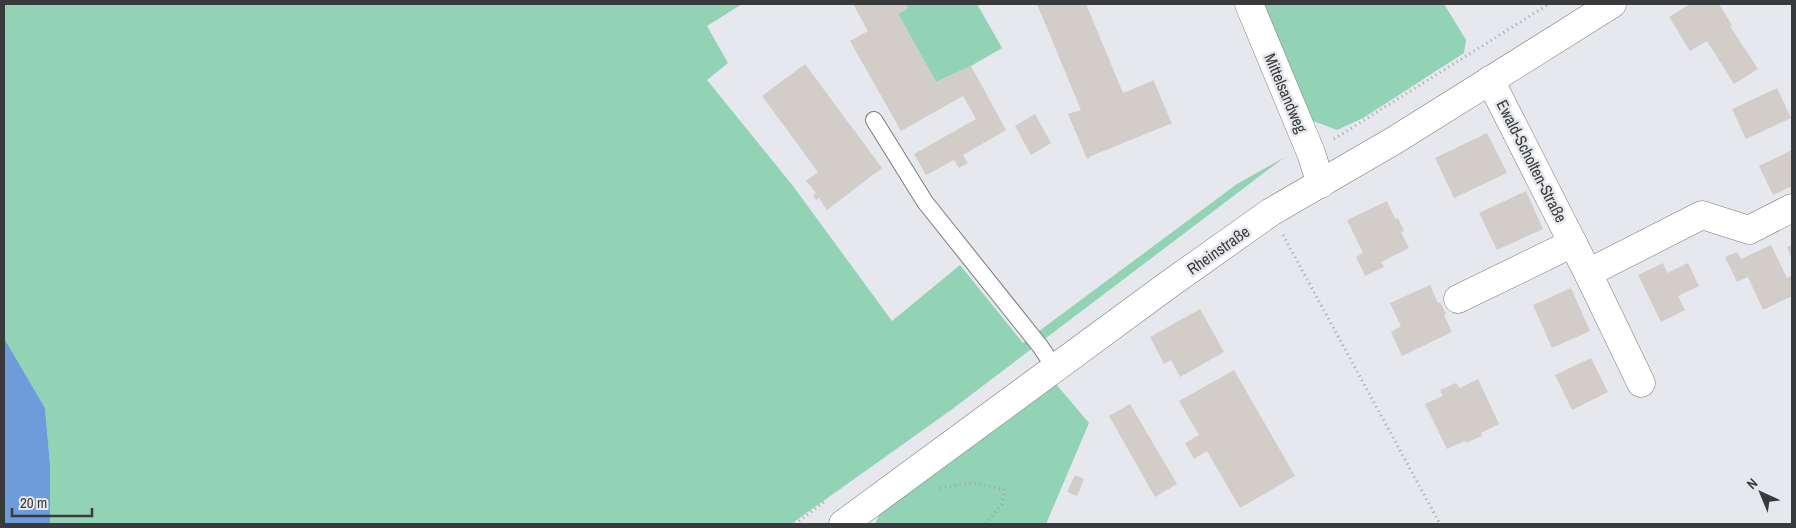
<svg xmlns="http://www.w3.org/2000/svg" width="1796" height="528" viewBox="0 0 1796 528" font-family="'Archivo Narrow',sans-serif">
<rect width="100%" height="100%" fill="#e6e8ed"/>
<!-- green -->
<g fill="#91d3b4">
<polygon points="4,4 742,4 707,26 728,63 707,80 793,186 892,321 960,265 1023,343 1237,184 1285,157 951,410 791,524 50,524 50,464 45,408 4,338"/>
<polygon points="905,4 977,4 1002,48 971,66 936,82 898,14 908,8"/>
<polygon points="1263,4 1444,4 1466,40 1464,53 1363,118 1337,130 1313,121"/>
<polygon points="1056,384 1089,423 1046,524 875,524 881,511"/>
</g>
<!-- water -->
<polygon fill="#6e9cdb" points="4,338 45,408 50,464 50,524 4,524"/>
<!-- building -->
<g fill="#d3cdca">
<polygon points="853,4 905,4 908,8 898,14 936,82 971,66 1006,130 963,155 968,163 959,168 954,160 926,175 914,154 976,119 963,96 901,131 850,41 868,31"/>
<polygon points="1037,4 1086,4 1123,93 1152,81 1153,79 1172,124 1171,125 1170,124 1089,157 1090,158 1087,159 1068,114 1081,110"/>
<polygon points="1690,4 1719,4 1732,25 1730,26 1758,69 1734,84 1707,41 1690,51 1669,17"/>
<polygon points="805,64 882,168 827,210 819,198 816,200 813,195 816,193 806,181 818,172 762,96"/>
<polygon points="1777,88 1791,118 1746,139 1732,109"/>
<polygon points="1035,114 1051,143 1031,155 1015,126"/>
<polygon points="1487,133 1507,173 1454,198 1435,158"/>
<polygon points="1792,150 1792,186 1773,195 1759,166"/>
<polygon points="1526,191 1543,229 1497,250 1479,213"/>
<polygon points="1387,201 1395,219 1398,218 1404,231 1401,232 1409,248 1381,262 1384,267 1365,276 1356,257 1363,253 1347,220"/>
<polygon points="1771,245 1787,278 1792,275 1792,296 1763,310 1748,277 1737,282 1725,257 1737,252 1741,259"/>
<polygon points="1792,245 1792,259 1787,247"/>
<polygon points="1663,263 1667,273 1688,263 1699,286 1678,296 1685,310 1661,322 1638,275"/>
<polygon points="1430,285 1438,303 1440,302 1446,314 1444,315 1452,332 1402,356 1391,332 1401,326 1390,303"/>
<polygon points="1571,288 1590,331 1552,348 1533,305"/>
<polygon points="1200,309 1224,352 1180,377 1171,360 1164,364 1150,337"/>
<polygon points="1591,358 1608,392 1572,410 1555,375"/>
<polygon points="1234,370 1295,476 1240,508 1207,451 1194,459 1185,443 1199,435 1179,401"/>
<polygon points="1478,379 1499,424 1481,433 1482,436 1466,443 1465,441 1447,449 1425,404 1443,396 1440,390 1456,383 1460,388"/>
<polygon points="1130,404 1177,484 1155,497 1109,416"/>
<polygon points="1075,475 1084,479 1077,496 1067,492"/>
</g>
<g fill="none" stroke-linecap="round" stroke-linejoin="round">
<!-- service casing -->
<g stroke="#787a7f" stroke-width="18">
<polyline id="service" points="874,120 925,202 1040,346 1055,368"/>
</g>
<!-- minor casing -->
<g stroke="#787a7f" stroke-width="29">
<g id="minor">
<polyline points="1249,4 1311,153 1321,184"/>
<polyline points="1490,80 1588,273 1641,383"/>
<polyline points="1588,273 1702,215 1749,230 1792,208"/>
<polyline points="1458,299 1573,243"/>
</g>
</g>
<!-- secondary casing -->
<g stroke="#787a7f" stroke-width="29">
<polyline id="secondary" points="843,524 1168,285 1271,212 1395,140 1612,4"/>
</g>
<!-- path -->
<g stroke="#a3a4a8" stroke-width="3" stroke-dasharray="1 4" stroke-linecap="butt">
<polyline points="1334,139 1549,4"/>
<polyline points="1283,235 1440,524"/>
<polyline points="940,488 973,483 1004,489 1002,504 985,524"/>
<polyline points="795,524 824,502"/>
</g>
<!-- service -->
<use href="#service" stroke="#fff" stroke-width="16"/>
<!-- minor -->
<use href="#minor" stroke="#fff" stroke-width="28"/>
<!-- secondary -->
<use href="#secondary" stroke="#fff" stroke-width="28"/>
</g>
<g text-anchor="middle" stroke-width="5" stroke-linejoin="round" paint-order="stroke">
<!-- street labels -->
<g font-size="16" fill="#393a3c" stroke="#e6e8ed">
<text transform="translate(1286 93) rotate(67)" y="6">Mittelsandweg</text>
<text transform="translate(1532 161) rotate(63)" y="6">Ewald-Scholten-Straße</text>
<text transform="translate(1218 250) rotate(-35)" y="6">Rheinstraße</text>
</g>
</g>
<!-- border -->
<rect width="1796" height="528" fill="none" stroke="#393a3c" stroke-width="10"/>
<!-- north arrow -->
<g transform="translate(1761 493) rotate(316)" stroke="#e6e8ed" stroke-width="4" paint-order="stroke">
<path d="M0-4L9 19L0 12L-9 19Z" fill="#393a3c"/>
<text y="-8" font-size="14" font-weight="bold" text-anchor="middle" fill="#393a3c">N</text>
</g>
<!-- scale -->
<path d="M12 508v8h80v-8" fill="none" stroke="#393a3c" stroke-width="2.5"/>
<text x="20" y="508" font-size="15" fill="#393a3c" stroke="#e6e8ed" stroke-width="4" paint-order="stroke">20 m</text>
</svg>
